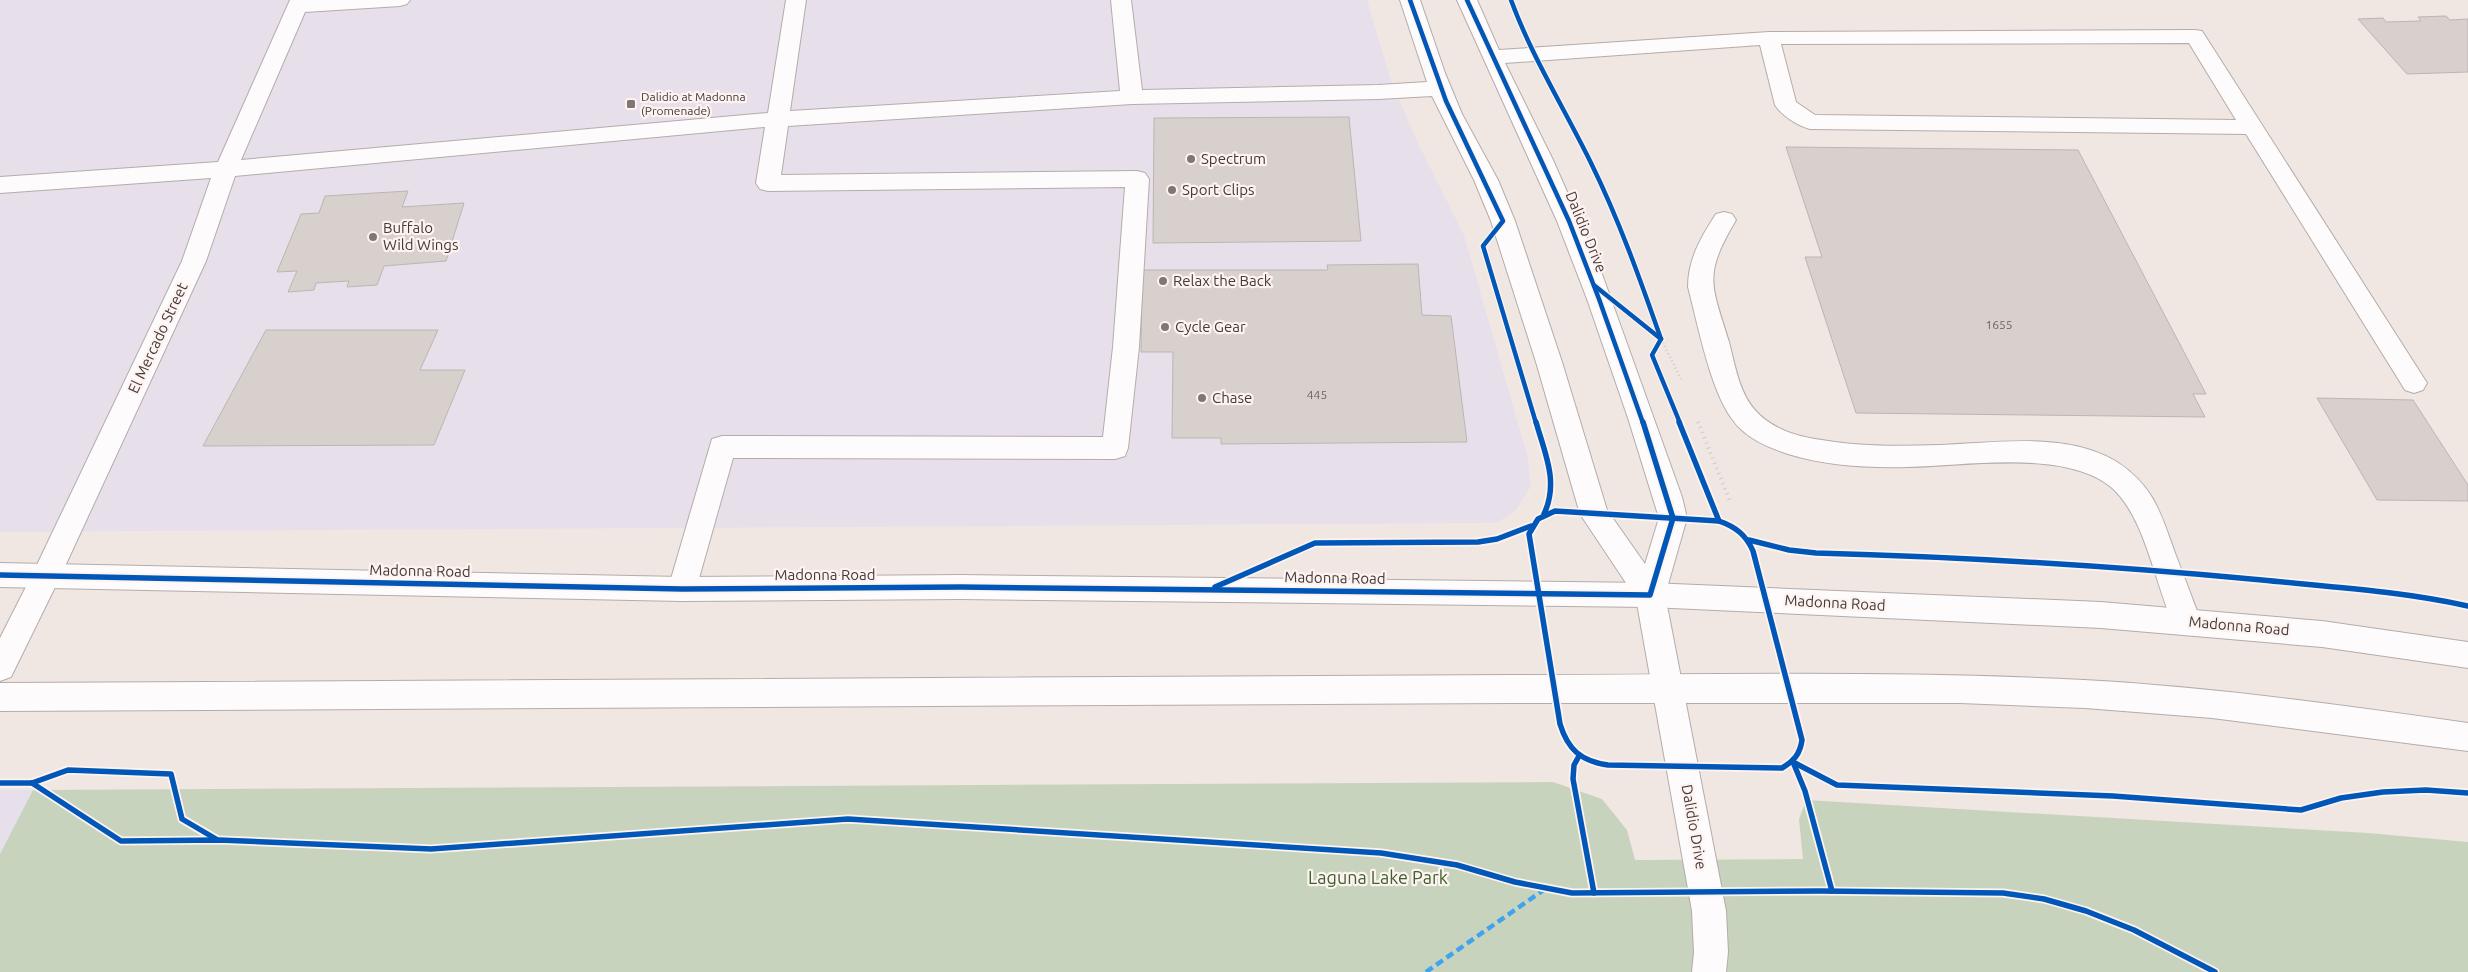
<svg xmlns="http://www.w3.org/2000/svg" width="2468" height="972" viewBox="0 0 2468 972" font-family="Ubuntu,sans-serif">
<rect width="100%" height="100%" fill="#f0e7e3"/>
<!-- commercial -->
<g fill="#e7e0eb">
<polygon points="0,0 1367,0 1392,83 1417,141 1464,235 1528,458 1531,486 1516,510 1497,523 0,532"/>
<polygon points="0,790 33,790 0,854"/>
</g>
<!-- green -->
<polygon fill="#c8d3be" points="1553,782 1602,799 1627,830 1635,860 1803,859 1799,819 1806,800 2368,833 2468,842 2468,972 0,972 0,854 33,790"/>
<!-- building -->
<g fill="#d7d0cd" stroke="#bcb5b2">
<polygon points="2446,16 2450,20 2468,19 2468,72 2407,74 2358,19 2383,18 2386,22 2421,21 2418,17"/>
<polygon points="1349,117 1361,241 1153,243 1154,118"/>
<polygon points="1786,147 2078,150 2206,394 2193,394 2205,417 1856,413 1805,257 1822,257"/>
<polygon points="408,191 402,207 464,203 446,261 384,266 377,285 347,287 349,281 316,283 314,290 288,292 297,271 277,272 301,214 319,213 325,196"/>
<polygon points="1418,264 1422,315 1451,316 1467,442 1221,444 1221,438 1172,438 1173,352 1141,352 1142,270 1328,270 1327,265"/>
<polygon points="266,330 438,330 420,370 465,370 434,445 203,446"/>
<polygon points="2317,398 2413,400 2468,485 2468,501 2377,500"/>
</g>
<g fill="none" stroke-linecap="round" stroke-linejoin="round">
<!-- minor casing -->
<g stroke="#b4acaa" stroke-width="2">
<g id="minor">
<path d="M290,0H410L407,4L400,6L305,12L241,160L768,113L786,0H806L790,111L1120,91L1111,0H1131L1142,90L1378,85L1427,82L1400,0H1420L1445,73L1462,114L1498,180L1515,221L1562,362L1607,510L1645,564L1659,518L1628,418L1587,299L1557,221L1457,0H1477L1499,50L1769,32L2195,30L2202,31L2427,383L2423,390L2414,393L2405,390L2246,134L1810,129C1798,126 1782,116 1775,105L1760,45L1505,63L1553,160L1597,260L1682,497L1687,518L1665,595L1726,911L1728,952L1726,972H1692L1694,952L1692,911L1636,598L1580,514L1536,362L1491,221L1474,180L1432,96L1378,99L1132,104L788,126L781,175L1137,171L1145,173L1149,179L1139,347L1128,448L1125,456L1115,459L733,458L696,589L692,598L682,601L672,598L668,589L712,439L722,436L1103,437L1113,347L1125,187L768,191L760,189L756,183L765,127L235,176L206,261L61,575L11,677L0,681V638L35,569L182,261L211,178L0,193V177L218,162ZM2189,43L2236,120L1815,115L1796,102L1781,44Z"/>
<path d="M1724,212L1732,214L1736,220C1703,276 1711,283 1729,342C1735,365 1739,391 1754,409C1771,429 1798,437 1822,440C1861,447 1901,446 1940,445C1996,443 2067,431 2117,462C2154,486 2161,514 2175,553C2184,576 2192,598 2201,621L2196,630L2186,634L2176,630C2155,587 2146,517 2111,487C2064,449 1966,466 1908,467C1868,468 1827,466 1788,454C1767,447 1745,438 1732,419C1710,389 1698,325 1688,287C1688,259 1701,237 1716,214Z"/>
</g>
</g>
<!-- major casing -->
<g stroke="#b4acaa" stroke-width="2">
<g id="major">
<polygon points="0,563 682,577 961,575 1650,583 2101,602 2322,621 2468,642 2468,668 2322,647 2101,628 1650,607 961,599 682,601 0,587"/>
<path d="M1510,675C1701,675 1893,670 2084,680C2213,687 2341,705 2468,723V751L2212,718L2085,708L1960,703H1510L0,711V683Z"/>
</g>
</g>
<!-- path-far1 -->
<polyline stroke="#cdcac9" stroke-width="2.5" stroke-dasharray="1 3" stroke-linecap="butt" points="1661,339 1681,379"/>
<!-- path -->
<polyline stroke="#cdcac9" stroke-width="4" stroke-dasharray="1 4.5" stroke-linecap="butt" points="1698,422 1730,501"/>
<!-- minor -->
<use href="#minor" fill="#fdfbfb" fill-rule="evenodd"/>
<!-- major -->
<use href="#major" fill="#fdfbfb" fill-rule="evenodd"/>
<!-- quiet -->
<polyline stroke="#3fa4ec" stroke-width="4.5" stroke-dasharray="8 4.5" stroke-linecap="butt" points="1426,972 1545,889"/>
<!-- cycleway-far1 casing -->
<g stroke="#fef3f0" stroke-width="7">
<g id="cycleway-far1">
<polyline points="1410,0 1446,101 1503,221 1483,246 1536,423"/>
<polyline points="1467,0 1569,221 1599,299 1643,423"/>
<path d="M1511,0C1532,57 1564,108 1591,163C1619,220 1640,279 1661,339"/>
<polyline points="1595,286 1661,339"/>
<polyline points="1661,339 1652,355 1680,423"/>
</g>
</g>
<!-- cycleway casing -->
<g stroke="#fef3f0" stroke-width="9">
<g id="cycleway">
<path d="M1536,422C1545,454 1559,482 1544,514"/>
<polyline points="1679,422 1719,521"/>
<path d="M1555,511L1719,521C1736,527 1746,535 1753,551L1802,740C1800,754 1794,761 1782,768L1608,765C1581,761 1568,750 1560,724L1529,534L1538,519Z"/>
<path d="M1749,540L1789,550L1816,553C1965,557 2113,566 2262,580C2331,587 2400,591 2468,606"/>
<polyline points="0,575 682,589 961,587 1650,595 1673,518 1643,422"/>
<polyline points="1215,587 1315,543 1478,542 1497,539 1531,526"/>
<polyline points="1579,756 1574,765 1573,779 1594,893"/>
<polyline points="1793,762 1837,785 2113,796 2301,810 2341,798 2383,792 2426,790 2468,793"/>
<polyline points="1793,762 1805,791 1832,891"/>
<polyline points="0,783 32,783 68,770 171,774 182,819 216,839"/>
<polyline points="32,783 121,841 219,840 431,849 848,819 1381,853 1457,865 1515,882 1572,893 1820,891 2003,893 2044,899 2086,911 2134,930 2215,972"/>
</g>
</g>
<!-- cycleway-far1 -->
<use href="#cycleway-far1" stroke="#0057b8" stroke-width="4.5"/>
<!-- cycleway -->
<use href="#cycleway" stroke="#0057b8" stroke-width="5.5"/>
</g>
<!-- markers -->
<g fill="#7f7774" stroke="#fef3f0" stroke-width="2">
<rect x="626" y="99" width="10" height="10" rx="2.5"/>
<circle cx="1191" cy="159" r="5"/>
<circle cx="1172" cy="190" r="5"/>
<circle cx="373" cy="237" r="5"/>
<circle cx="1163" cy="281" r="5"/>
<circle cx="1165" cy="327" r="5"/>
<circle cx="1202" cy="398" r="5"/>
</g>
<g text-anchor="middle" stroke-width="4.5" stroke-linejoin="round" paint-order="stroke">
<!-- far-poi labels -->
<g font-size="12" fill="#423b39" stroke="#fef3f0" text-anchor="start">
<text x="641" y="101">Dalidio at Madonna<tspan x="641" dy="14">(Promenade)</tspan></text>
</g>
<!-- number labels -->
<g font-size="12" fill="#6a6260">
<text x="1999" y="329">1655</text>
<text x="1317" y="399">445</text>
</g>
<!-- poi labels -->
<g font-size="15" fill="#423b39" stroke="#fef3f0" text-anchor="start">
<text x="1201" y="164">Spectrum</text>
<text x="1182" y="195">Sport Clips</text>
<text x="383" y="233">Buffalo<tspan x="383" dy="17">Wild Wings</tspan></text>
<text x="1173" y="286">Relax the Back</text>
<text x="1175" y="332">Cycle Gear</text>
<text x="1212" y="403">Chase</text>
</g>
<!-- street labels -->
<g font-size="15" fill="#423b39" stroke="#fef3f0">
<text transform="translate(1586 232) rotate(68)" y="5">Dalidio Drive</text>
<text transform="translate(158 338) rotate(-65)" y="5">El Mercado Street</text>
<text transform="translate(420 571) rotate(1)" y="5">Madonna Road</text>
<text x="825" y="580">Madonna Road</text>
<text transform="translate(1335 578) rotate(1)" y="5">Madonna Road</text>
<text transform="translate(1835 603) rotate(3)" y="5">Madonna Road</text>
<text transform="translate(2239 626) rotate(5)" y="5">Madonna Road</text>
<text transform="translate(1694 827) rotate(80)" y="5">Dalidio Drive</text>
</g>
<!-- near-park labels -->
<g font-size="18" fill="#3d622d" stroke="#fef3f0">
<text x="1378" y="884">Laguna Lake Park</text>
</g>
</g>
</svg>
